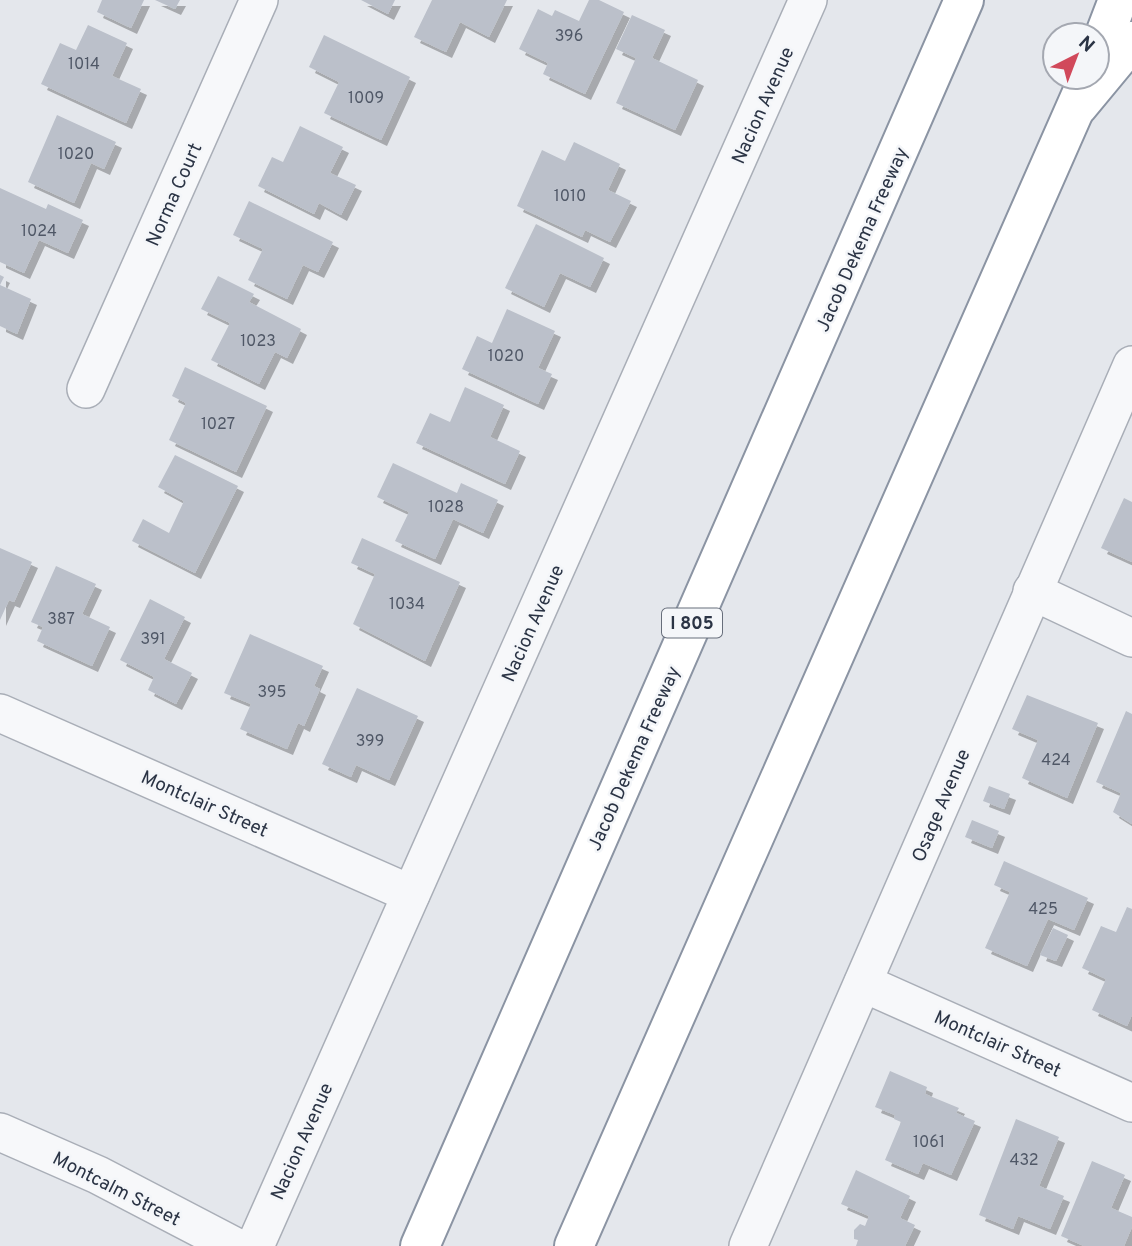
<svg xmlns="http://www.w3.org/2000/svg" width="1132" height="1246" viewBox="0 0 1132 1246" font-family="Overpass,sans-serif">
<defs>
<filter id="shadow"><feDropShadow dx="6" dy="6" stdDeviation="0" flood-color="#0004"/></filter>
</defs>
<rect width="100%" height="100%" fill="#e4e7ec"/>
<!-- building -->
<g fill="#bbc0ca" filter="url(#shadow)">
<polygon points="102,0 144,0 131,28 97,12"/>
<polygon points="155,0 180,0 175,9"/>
<polygon points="361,0 395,0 388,14"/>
<polygon points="432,0 507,0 489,37 460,22 446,52 414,37"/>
<polygon points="589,0 599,0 624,12 585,94 543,74 548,63 519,49 538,9 552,16 555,10 579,21"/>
<polygon points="632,15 665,30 652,58 698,80 675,130 616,103 636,58 616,49"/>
<polygon points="88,25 127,43 112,76 141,89 126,123 41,84 60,43 76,50"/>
<polygon points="324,35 410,77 381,140 324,113 339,82 309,67"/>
<polygon points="57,115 116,142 104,169 91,163 74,203 28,182"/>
<polygon points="300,126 343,147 330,173 356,185 341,215 319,203 314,214 258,186 272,157 283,162"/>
<polygon points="574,142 620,164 608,190 631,201 610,242 585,230 582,237 517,206 542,150 565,161"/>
<polygon points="0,188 46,209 48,204 83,220 68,253 39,240 24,273 0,262"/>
<polygon points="249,201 333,242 318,272 303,265 287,299 248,280 263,249 233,235"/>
<polygon points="536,224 604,258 590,287 560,273 544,307 505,288"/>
<polygon points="0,275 4,277 0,285 31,299 17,334 0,326"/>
<polygon points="218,276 254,294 249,302 301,329 287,358 275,352 259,384 211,360 230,323 201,309"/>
<polygon points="507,309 555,331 538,368 552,374 538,404 462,369 477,336 492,343"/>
<polygon points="185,367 267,406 236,472 169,440 186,403 172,396"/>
<polygon points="465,387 504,405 490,437 520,451 505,484 416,443 430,413 450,422"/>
<polygon points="175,455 238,486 195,573 132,541 143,519 169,533 184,501 158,487"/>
<polygon points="393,463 457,493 461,483 498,500 483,533 453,519 435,559 395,541 409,512 377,497"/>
<polygon points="1124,498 1132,502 1132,562 1101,548"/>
<polygon points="362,538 460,582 425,661 353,624 375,574 351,563"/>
<polygon points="0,548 32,562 14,602 9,600 0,620"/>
<polygon points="56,566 96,584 82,614 110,627 92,666 37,641 43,627 31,622"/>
<polygon points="150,599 185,617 164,659 192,673 176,704 148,690 154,677 120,660"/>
<polygon points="250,634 323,666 314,686 320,689 304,726 298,723 287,749 240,729 251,704 224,693"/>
<polygon points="357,688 418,716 389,780 356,765 351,777 322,764"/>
<polygon points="1027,695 1098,723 1067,798 1022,778 1038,740 1012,729"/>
<polygon points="1126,711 1132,714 1132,824 1113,812 1121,793 1096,782"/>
<polygon points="989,786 1010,794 1004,809 983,801"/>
<polygon points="972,820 999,831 992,848 965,837"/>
<polygon points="1004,861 1088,898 1074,930 1048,919 1027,966 985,948 1010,892 994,885"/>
<polygon points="1127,907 1132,909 1132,1015 1127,1026 1092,1010 1106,979 1082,968 1101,926 1116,932"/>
<polygon points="1053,928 1068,935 1056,961 1040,955"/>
<polygon points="890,1071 927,1087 925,1094 959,1108 956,1113 975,1121 951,1175 923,1163 918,1174 885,1160 901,1122 894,1119 895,1115 875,1107"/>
<polygon points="1016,1119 1059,1137 1039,1186 1064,1196 1050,1229 1018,1216 1013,1229 979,1215"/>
<polygon points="1092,1161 1125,1175 1111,1208 1132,1217 1132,1227 1124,1246 1084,1246 1061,1236"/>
<polygon points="856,1170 910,1196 900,1218 915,1225 905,1246 856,1246 858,1240 854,1239 854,1230 860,1224 865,1226 869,1216 841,1204"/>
</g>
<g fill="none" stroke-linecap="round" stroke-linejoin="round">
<!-- minor casing -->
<g stroke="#a9aeb7" stroke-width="40">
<g id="minor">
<polyline points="86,389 259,0"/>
<polyline points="1032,591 1132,638"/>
<polyline points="0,713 411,894"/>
<polyline points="863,983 1132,1103"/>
<polyline points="0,1132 98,1175 234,1246"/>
<polyline points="255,1246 808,0"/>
<polyline points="748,1246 1132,365"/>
</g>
</g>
<!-- highway casing -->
<g stroke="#8b94a3" stroke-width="42">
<g id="highway">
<polyline points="1097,55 1118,0"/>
<polyline points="1078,106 1132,41"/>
<polyline points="420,1246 964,0"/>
<polyline points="574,1246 1089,77"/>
</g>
</g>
<!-- minor -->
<use href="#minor" stroke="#f7f8fa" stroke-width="37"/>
<!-- highway -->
<use href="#highway" stroke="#fff" stroke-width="38"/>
</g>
<g text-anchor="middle" stroke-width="5" stroke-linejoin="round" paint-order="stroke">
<!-- number labels -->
<g font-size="16" fill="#4f5766">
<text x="569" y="41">396</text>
<text x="84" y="69">1014</text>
<text x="366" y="103">1009</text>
<text x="76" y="159">1020</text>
<text x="570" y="201">1010</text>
<text x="39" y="236">1024</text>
<text x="258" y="346">1023</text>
<text x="506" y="361">1020</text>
<text x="218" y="429">1027</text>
<text x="446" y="512">1028</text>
<text x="407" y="609">1034</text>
<text x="61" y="624">387</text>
<text x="153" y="644">391</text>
<text x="272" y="697">395</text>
<text x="370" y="746">399</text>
<text x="1056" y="765">424</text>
<text x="1043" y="914">425</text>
<text x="929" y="1147">1061</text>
<text x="1024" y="1165">432</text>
</g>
<!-- shield labels -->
<rect fill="#f4f6f9" stroke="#676e7b" stroke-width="2" x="662" y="608.5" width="60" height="29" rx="5"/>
<g font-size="18" font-weight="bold" fill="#2b3445">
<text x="692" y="629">I 805</text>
</g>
<!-- street labels -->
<g font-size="19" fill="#2b3445" stroke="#f4f6f9">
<text transform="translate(762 105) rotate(-66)" y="7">Nacion Avenue</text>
<text transform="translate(173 194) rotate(-66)" y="7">Norma Court</text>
<text transform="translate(861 239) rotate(-66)" y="7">Jacob Dekema Freeway</text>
<text transform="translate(532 623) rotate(-66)" y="7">Nacion Avenue</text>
<text transform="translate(633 758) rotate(-66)" y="7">Jacob Dekema Freeway</text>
<text transform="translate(205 803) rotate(24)" y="7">Montclair Street</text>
<text transform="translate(940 805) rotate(-67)" y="7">Osage Avenue</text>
<text transform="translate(998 1043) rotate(24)" y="7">Montclair Street</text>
<text transform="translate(301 1141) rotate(-66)" y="7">Nacion Avenue</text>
<text transform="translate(117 1188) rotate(27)" y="7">Montcalm Street</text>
</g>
</g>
<!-- north arrow -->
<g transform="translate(1076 56) rotate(42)"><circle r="33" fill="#f4f6f9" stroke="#a4a8b1" stroke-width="2"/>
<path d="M0-5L12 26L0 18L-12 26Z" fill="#d1495b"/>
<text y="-10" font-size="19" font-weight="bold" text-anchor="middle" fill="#2b3445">N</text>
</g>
</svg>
